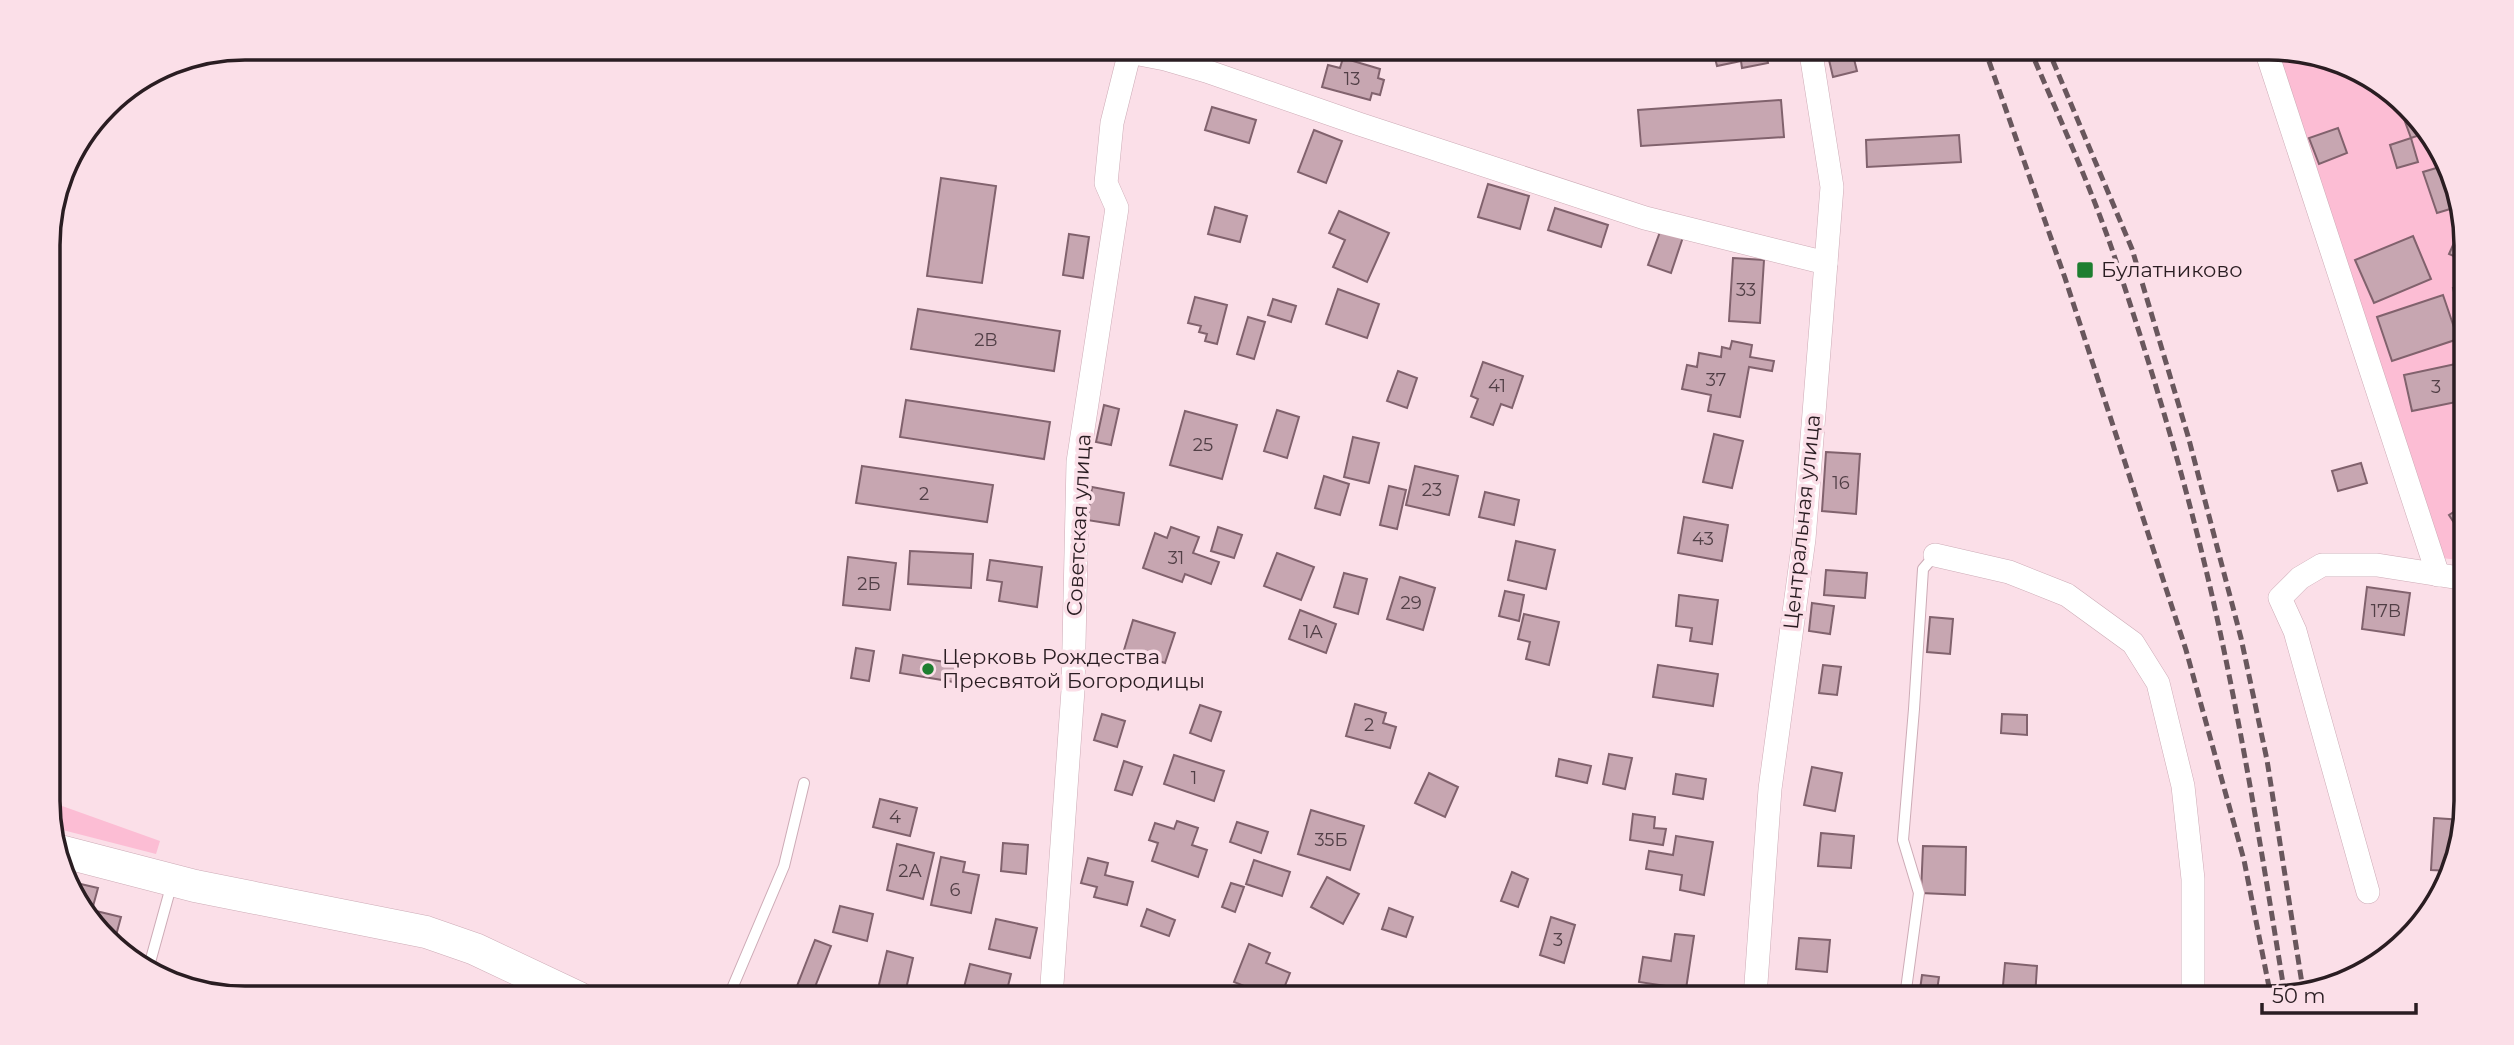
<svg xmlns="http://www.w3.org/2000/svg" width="2514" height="1045" viewBox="0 0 2514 1045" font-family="Montserrat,sans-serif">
<rect width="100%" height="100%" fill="#fbdfe8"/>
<!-- green -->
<g fill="#fcbdd4">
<polygon points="2269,47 2333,58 2426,124 2465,219 2466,561 2434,557"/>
<polygon points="51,802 160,841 156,854 51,827"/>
</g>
<!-- building -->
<g fill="#c7a6b1" stroke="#81626d" stroke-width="2">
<polygon points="1704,47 1765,47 1768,63 1742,68 1741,61 1717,66 1713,50 1705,51"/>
<polygon points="1826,47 1851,47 1857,71 1833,77"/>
<polygon points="1343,58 1380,69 1378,78 1384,80 1380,95 1372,93 1370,100 1322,87 1328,65 1340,68"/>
<polygon points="1781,100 1784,137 1641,146 1638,110"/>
<polygon points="1212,107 1256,120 1249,143 1205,130"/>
<polygon points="2402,107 2426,124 2429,132 2411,138 2400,108"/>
<polygon points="2338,128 2347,153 2319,164 2309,138"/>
<polygon points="1314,130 1342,141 1326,183 1298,172"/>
<polygon points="1959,135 1961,162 1867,167 1866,140"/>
<polygon points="2411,138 2418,162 2397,168 2390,145"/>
<polygon points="2443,166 2460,206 2437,213 2423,172"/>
<polygon points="941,178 996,186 982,283 927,276"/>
<polygon points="1488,184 1529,196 1520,229 1478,217"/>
<polygon points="1215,207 1247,216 1240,242 1208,234"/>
<polygon points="1555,208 1608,225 1601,247 1548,230"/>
<polygon points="1339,211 1389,233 1367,282 1333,267 1345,240 1329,233"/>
<polygon points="2462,225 2465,227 2465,261 2449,254"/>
<polygon points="1661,229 1683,237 1671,273 1648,265"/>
<polygon points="1069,234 1089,237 1083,278 1063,275"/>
<polygon points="2413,236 2431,279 2374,303 2355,260"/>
<polygon points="1733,258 1764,260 1760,323 1729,321"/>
<polygon points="2465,284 2465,320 2461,321 2453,288"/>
<polygon points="1338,289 1379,304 1367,338 1326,324"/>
<polygon points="2443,295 2458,339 2392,361 2377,317"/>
<polygon points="1195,297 1227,305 1217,344 1205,341 1207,334 1199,332 1201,326 1188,323"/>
<polygon points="1273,299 1296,306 1291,322 1268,315"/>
<polygon points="918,309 1060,331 1054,371 911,349"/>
<polygon points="1248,317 1265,322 1254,359 1237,354"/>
<polygon points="1732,341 1752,345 1750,357 1774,361 1772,371 1749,367 1740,417 1708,411 1711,395 1682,389 1687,365 1697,367 1699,353 1721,357 1722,347 1730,349"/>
<polygon points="1483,362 1523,376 1512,408 1501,404 1493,425 1471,417 1478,399 1471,396"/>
<polygon points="2465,362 2466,400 2412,411 2404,375"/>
<polygon points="1398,371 1417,378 1407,408 1387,401"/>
<polygon points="906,400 1050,422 1044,459 900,437"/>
<polygon points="1104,405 1119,409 1111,445 1096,442"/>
<polygon points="1277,410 1299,417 1287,458 1264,451"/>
<polygon points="1185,411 1237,425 1222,479 1170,465"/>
<polygon points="1714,434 1743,441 1732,488 1703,482"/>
<polygon points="1353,437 1379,443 1369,483 1344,477"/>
<polygon points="1826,452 1860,454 1856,514 1822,511"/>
<polygon points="2361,463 2367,483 2338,491 2332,471"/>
<polygon points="862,466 993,485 987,522 856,503"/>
<polygon points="1415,466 1458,476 1449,515 1406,505"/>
<polygon points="1324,476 1349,484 1340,515 1315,508"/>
<polygon points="1389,486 1406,490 1397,529 1380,525"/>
<polygon points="1092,487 1124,493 1119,525 1087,520"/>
<polygon points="1485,492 1519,500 1514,525 1479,517"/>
<polygon points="2466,504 2466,536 2464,538 2449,515"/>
<polygon points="1684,517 1728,525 1722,561 1678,553"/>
<polygon points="1171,527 1199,537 1193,553 1219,562 1211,584 1185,574 1182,582 1143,568 1155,533 1167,538"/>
<polygon points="1218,527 1242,535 1234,558 1211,551"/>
<polygon points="1516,541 1555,550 1546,589 1508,580"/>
<polygon points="910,551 973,554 971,588 908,584"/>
<polygon points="1277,553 1314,567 1301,600 1264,586"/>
<polygon points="848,557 896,563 890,610 843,605"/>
<polygon points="990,560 1042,567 1037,607 999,601 1002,582 987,580"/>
<polygon points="1826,570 1867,573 1865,598 1824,595"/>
<polygon points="1344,573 1367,579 1358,614 1334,607"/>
<polygon points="1400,577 1435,588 1423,630 1387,619"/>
<polygon points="2367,587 2410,593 2404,635 2362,629"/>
<polygon points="1505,591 1524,595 1519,621 1499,616"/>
<polygon points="1679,595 1718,600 1712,644 1690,641 1692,628 1676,626"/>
<polygon points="1812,603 1834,606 1830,634 1809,631"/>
<polygon points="1300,610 1336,624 1326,653 1289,639"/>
<polygon points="1524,614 1559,622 1549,665 1526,659 1530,642 1518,639"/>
<polygon points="1930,617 1953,619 1950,654 1927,652"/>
<polygon points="1133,620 1175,633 1165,663 1124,650"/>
<polygon points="856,648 874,651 869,681 851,678"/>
<polygon points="903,655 957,664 954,682 900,673"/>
<polygon points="1658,665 1718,674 1713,706 1653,697"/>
<polygon points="1823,665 1841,667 1837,695 1819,693"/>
<polygon points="2458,697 2466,697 2467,730 2456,730"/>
<polygon points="1355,704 1386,713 1383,723 1396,727 1390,748 1346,736"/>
<polygon points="1200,705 1221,712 1211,741 1190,733"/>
<polygon points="1102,714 1125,721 1117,747 1094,740"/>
<polygon points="2002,714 2027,715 2027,735 2001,733"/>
<polygon points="1609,754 1632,758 1625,789 1603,784"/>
<polygon points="1174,755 1224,771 1214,801 1164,784"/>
<polygon points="1559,759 1591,766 1587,783 1556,776"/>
<polygon points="1124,761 1142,767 1132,795 1115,790"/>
<polygon points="1812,767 1842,773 1835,811 1804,805"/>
<polygon points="1429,773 1458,787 1445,817 1415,803"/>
<polygon points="1676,774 1706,779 1703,799 1673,794"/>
<polygon points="880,799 917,808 910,836 873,827"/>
<polygon points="1311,810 1364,826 1350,870 1298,854"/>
<polygon points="1633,814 1655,817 1654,828 1666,829 1663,845 1630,840"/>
<polygon points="2434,818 2463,820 2456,864 2451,871 2431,870"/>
<polygon points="1177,821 1198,828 1192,845 1207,850 1198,877 1152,861 1158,843 1149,840 1155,823 1174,829"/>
<polygon points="1237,822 1268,832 1261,853 1230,842"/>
<polygon points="1821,833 1854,836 1851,868 1818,866"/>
<polygon points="1676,836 1713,842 1704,895 1680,890 1682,875 1646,869 1649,851 1673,855"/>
<polygon points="1003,843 1028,845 1026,874 1001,871"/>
<polygon points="897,844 934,853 923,899 887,890"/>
<polygon points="1923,846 1966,847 1965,895 1921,893"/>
<polygon points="941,857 965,862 963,872 979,875 971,913 931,905"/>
<polygon points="1088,858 1108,863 1105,875 1133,882 1127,905 1094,897 1097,887 1081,883"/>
<polygon points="1254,860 1290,872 1282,896 1246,884"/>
<polygon points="1512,872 1528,879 1518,907 1501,901"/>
<polygon points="1327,877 1359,894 1343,924 1311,907"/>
<polygon points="72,882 98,888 92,910 121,917 115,939 106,937 96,930"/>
<polygon points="1231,883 1244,887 1235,912 1222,907"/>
<polygon points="840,906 873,914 867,941 833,932"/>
<polygon points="1389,908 1413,917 1406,937 1382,929"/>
<polygon points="1147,909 1175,920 1169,936 1141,926"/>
<polygon points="1551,917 1575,925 1564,963 1540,955"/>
<polygon points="996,919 1037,928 1030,958 989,949"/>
<polygon points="1675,934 1694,936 1686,989 1639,982 1643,957 1671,961"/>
<polygon points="1799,938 1830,940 1827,972 1796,969"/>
<polygon points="815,940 831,946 813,992 797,986"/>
<polygon points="1249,944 1270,953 1266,963 1290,973 1280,998 1274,998 1234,982"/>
<polygon points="887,951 913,958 904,998 877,993"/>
<polygon points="2005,963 2037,966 2035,997 2002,997"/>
<polygon points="970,964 1011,974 1005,998 962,995"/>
<polygon points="1922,975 1939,977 1936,997 1919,997"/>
<polygon points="2088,989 2124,997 2086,997"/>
</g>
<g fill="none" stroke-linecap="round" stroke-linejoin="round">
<!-- lane casing -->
<g stroke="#cdabb6" stroke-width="12">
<g id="lane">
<polyline points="149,966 172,883"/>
<polyline points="1905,997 1919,893 1903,840 1914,709 1923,569 1935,555"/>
<polyline points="728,998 784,866 804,783"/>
</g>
</g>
<!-- street casing -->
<g stroke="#cdabb6" stroke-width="24">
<g id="street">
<polyline points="2265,47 2438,575"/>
<polyline points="1129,52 1165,59 1206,71 1359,124 1645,218 1826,263"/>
<polyline points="1935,555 2009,572 2067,595 2133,643 2158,683 2183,786 2193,879 2193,997"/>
<polyline points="2368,892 2295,631 2280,598 2300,578 2322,565 2377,565 2466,579"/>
<polyline points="1755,997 1770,789 1804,539 1832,187 1810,47"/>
<polyline points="1051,998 1073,690 1078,462 1117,208 1106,183 1112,123 1131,47"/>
</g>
</g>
<!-- secondary casing -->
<g stroke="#cdabb6" stroke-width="33">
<polyline id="secondary" points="56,850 195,886 426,932 475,949 579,998"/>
</g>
<!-- lane -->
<use href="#lane" stroke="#fff" stroke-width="10"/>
<!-- street -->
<use href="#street" stroke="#fff" stroke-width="23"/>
<!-- secondary -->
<use href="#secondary" stroke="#fff" stroke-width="32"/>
<!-- rail -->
<g stroke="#69575d" stroke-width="5" stroke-dasharray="10 5" stroke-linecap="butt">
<polyline points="1984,47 2065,278 2186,650 2244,860 2271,997"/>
<path d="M2029,47C2059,117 2091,187 2115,258C2157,384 2195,512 2222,641C2247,759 2266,878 2285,996"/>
<polyline points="2047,47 2132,249 2188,436 2241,638 2267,760 2303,990"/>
</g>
</g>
<!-- markers -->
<g fill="#1e7e30" stroke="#fbdfe8" stroke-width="2.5">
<rect x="2076" y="261" width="18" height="18" rx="3.5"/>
<circle cx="928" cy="669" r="7"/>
</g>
<g text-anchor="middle" stroke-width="7" stroke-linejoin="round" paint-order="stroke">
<!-- number labels -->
<g font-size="18" fill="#513f46">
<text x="1352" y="85">13</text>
<text x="1746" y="296">33</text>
<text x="986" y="346">2В</text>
<text x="1716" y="386">37</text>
<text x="1497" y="392">41</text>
<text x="2436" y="393">3</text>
<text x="1203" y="451">25</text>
<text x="1841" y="489">16</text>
<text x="1432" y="496">23</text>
<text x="924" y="500">2</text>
<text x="1703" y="545">43</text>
<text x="1176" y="564">31</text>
<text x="869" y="590">2Б</text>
<text x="1411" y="609">29</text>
<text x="2386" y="617">17В</text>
<text x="1313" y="638">1А</text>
<text x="1369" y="731">2</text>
<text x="1194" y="784">1</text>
<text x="895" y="823">4</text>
<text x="1331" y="846">35Б</text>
<text x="910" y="877">2А</text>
<text x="955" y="896">6</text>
<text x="1558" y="946">3</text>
</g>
<!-- poi labels -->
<g font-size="21" fill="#2a1d22" stroke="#fbdfe8" text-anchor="start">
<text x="2101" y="277">Булатниково</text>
<text x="942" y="664">Церковь Рождества<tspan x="942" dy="24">Пресвятой Богородицы</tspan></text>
</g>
<!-- street labels -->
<g font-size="21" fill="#2a1d22" stroke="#fbdfe8">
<text transform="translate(1802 522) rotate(-84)" y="7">Центральная улица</text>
<text transform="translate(1079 525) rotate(-87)" y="7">Советская улица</text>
</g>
</g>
<!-- crop -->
<path d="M0 0H2514V1045H0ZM245 60H2269A185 185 0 0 1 2454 245V801A185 185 0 0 1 2269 986H245A185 185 0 0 1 60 801V245A185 185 0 0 1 245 60Z" fill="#fbdfe8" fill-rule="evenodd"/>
<path fill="none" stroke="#2a1d22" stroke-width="3.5" d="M245 60H2269A185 185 0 0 1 2454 245V801A185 185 0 0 1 2269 986H245A185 185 0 0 1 60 801V245A185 185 0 0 1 245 60Z"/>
<!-- scale -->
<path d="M2262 1003v10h154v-10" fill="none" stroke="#2a1d22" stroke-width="3.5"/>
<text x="2272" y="1003" font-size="21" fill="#2a1d22" stroke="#fbdfe8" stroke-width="5" paint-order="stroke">50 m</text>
</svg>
